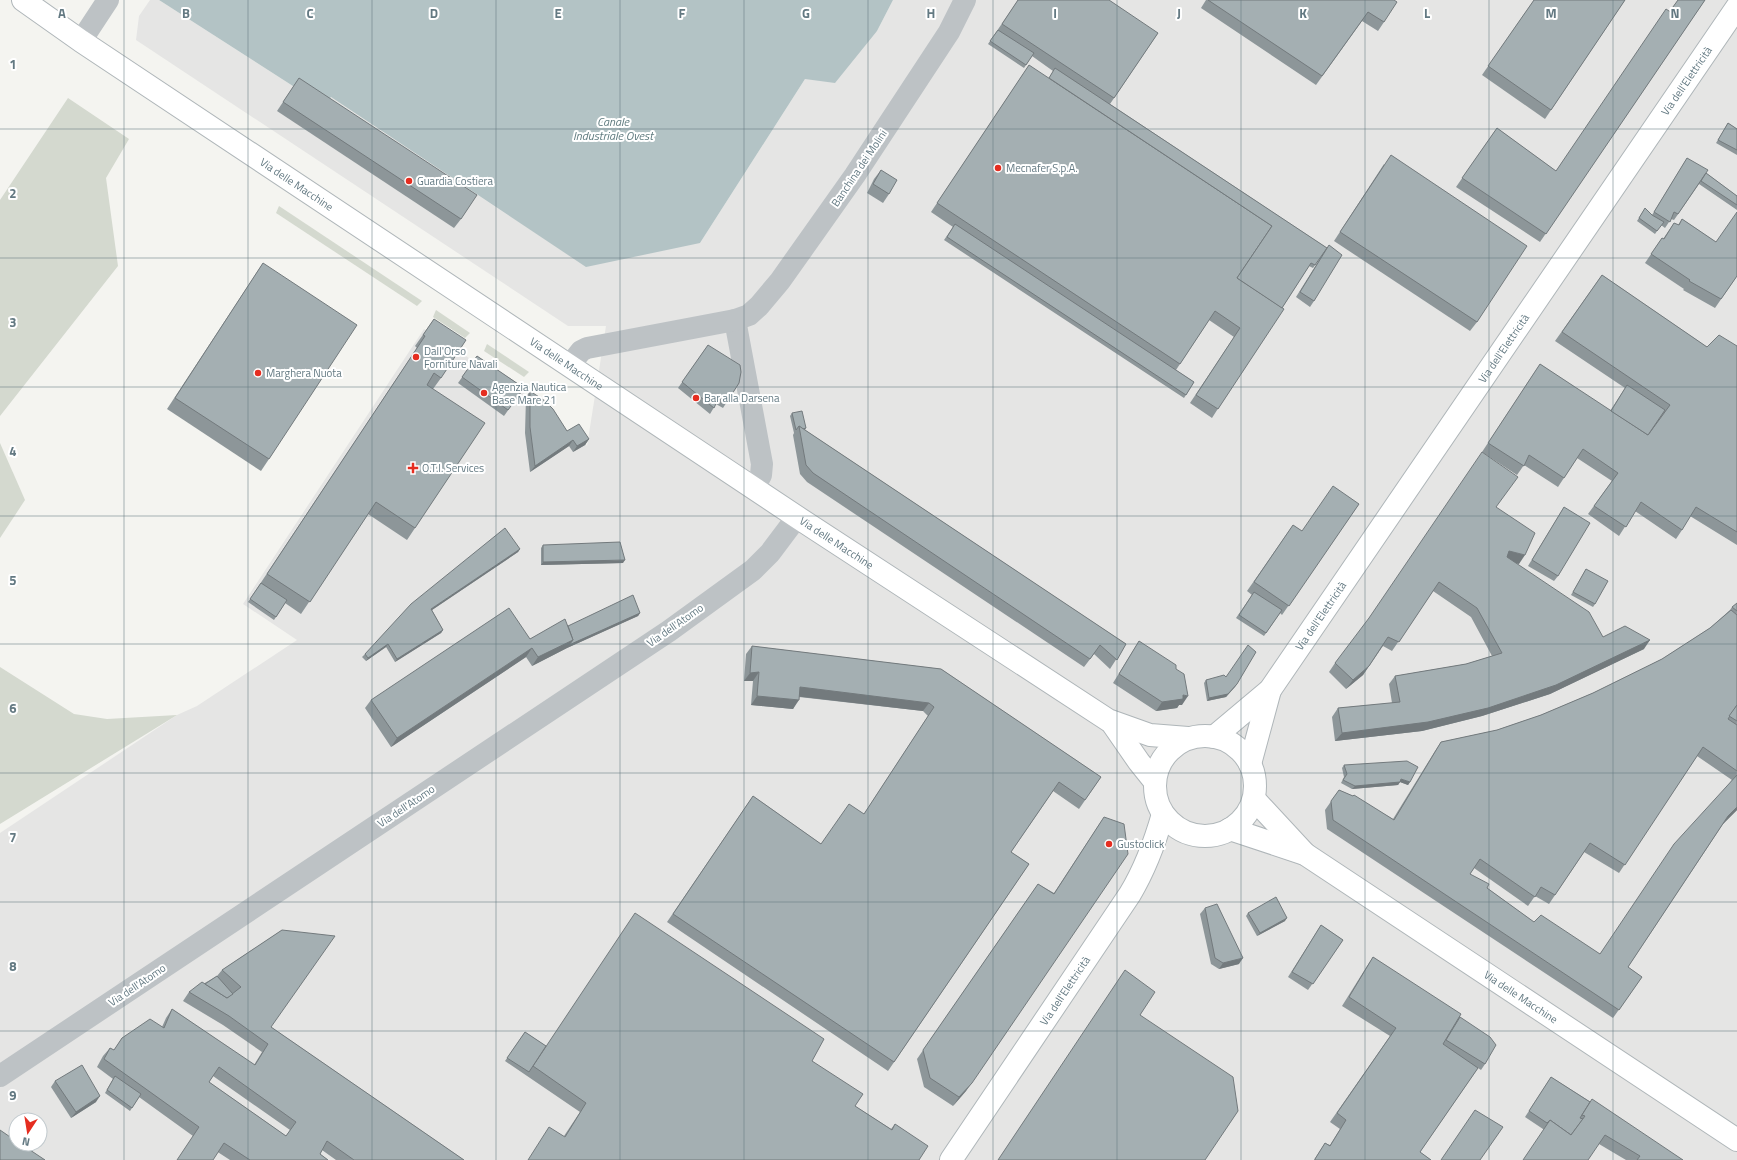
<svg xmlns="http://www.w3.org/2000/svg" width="1737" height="1160" viewBox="0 0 1737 1160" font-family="'Titillium Web',sans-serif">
<rect width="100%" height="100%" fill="#f4f4f0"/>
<!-- built -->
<path fill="#e5e5e4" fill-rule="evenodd" d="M150,0H159L324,106L331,97L700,243L805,79L877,31L893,0H1737V1160H0V833L177,715L197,706L297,640L243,604L424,329L542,405L566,432L575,427L587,446L606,326H568L136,40L139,16ZM16,1120H40V1144H16Z"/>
<!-- green -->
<g fill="#d4d9cf">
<polygon points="68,98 129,139 106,178 118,266 0,416 0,200"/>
<polygon points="279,206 422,301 417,306 276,213"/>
<polygon points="436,310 470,333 465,338 433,317"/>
<polygon points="487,344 529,372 524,377 484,351"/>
<polygon points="0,443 25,500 0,538"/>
<polygon points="0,667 74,714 107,719 177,715 0,824"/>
</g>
<!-- water -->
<polygon fill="#b3c3c5" points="159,0 893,0 877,31 835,83 805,79 700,243 586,267 331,97 324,106"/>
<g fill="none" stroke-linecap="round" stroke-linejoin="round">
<!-- secondary casing -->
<g stroke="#afb6b9" stroke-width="24">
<g id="secondary">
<path id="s1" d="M23,0L81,41L797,517L1108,720L1150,735L1188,738"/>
<polyline points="1112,723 1139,762 1155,782"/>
<circle cx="1205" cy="786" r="50"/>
<path id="s2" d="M1214,737L1270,690L1737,7"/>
<polyline points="1250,764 1270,690"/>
<polyline points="1254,799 1305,854"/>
<path id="s3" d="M1230,829L1305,854L1737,1140"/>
<path id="s4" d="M951,1160L1130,894C1145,869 1155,842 1163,814"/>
</g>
</g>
<!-- street -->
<g stroke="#bdc2c5" stroke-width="22">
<polyline points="81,41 108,0"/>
<polyline points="735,320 762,464 761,475 754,488"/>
<polyline points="570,365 581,351 587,348 735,320 749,315 759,306 780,281 855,175 949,32 965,0"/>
<polyline points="0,1076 669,631 753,570 770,553 797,517"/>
</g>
<!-- secondary -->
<use href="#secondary" stroke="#fff" stroke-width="22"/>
</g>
<!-- wall -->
<g fill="#8d9699" fill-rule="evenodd">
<polygon points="1018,0 1158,33 1110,104 1327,248 1314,301 1310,307 1296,297 1324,252 1313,268 1309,266 1282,308 1212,418 1190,403 1234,337 1209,320 1176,370 1194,382 1184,398 944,240 953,227 931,212 1023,74 1049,78 1053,71 1032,56 1024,68 988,44"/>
<polygon points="1206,0 1394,0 1384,22 1378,31 1362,21 1316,85 1201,8"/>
<polygon points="1534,0 1625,0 1545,119 1482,75"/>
<polygon points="1678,0 1705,0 1540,242 1456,187 1497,128 1556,171"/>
<polygon points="299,78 461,219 454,228 277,111"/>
<polygon points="1728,123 1737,129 1737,155 1716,143"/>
<polygon points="1687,158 1706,173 1737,196 1737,210 1699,184 1674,220 1671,219 1665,228 1661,225 1655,234 1637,221 1645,208 1652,215"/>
<polygon points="1384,164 1477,322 1470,331 1334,241"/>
<polygon points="881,170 889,194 883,203 867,193 874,179"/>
<polygon points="1682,219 1716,242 1737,276 1715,308 1683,290 1684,289 1645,263 1662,238 1663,239 1674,223 1678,225"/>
<polygon points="263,263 269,459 261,471 167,409"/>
<polygon points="1602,275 1707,347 1737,346 1737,545 1690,516 1682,530 1676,539 1635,511 1619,536 1588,514 1612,481 1577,458 1558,487 1524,465 1517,475 1482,452 1540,364 1610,411 1625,388 1555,341"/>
<polygon points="434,319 441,378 433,389 415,528 407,540 368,514 301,614 285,603 274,620 248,602 417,348 415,346"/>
<polygon points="708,345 739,383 723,408 716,404 710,414 678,388"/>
<polygon points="477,356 524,388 504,416 458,383"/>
<polygon points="530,391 567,431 589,439 585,445 573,452 569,446 530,472 525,433 526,397"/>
<polygon points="792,413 806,428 805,430 1126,644 1110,669 1094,654 1084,667 807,482 800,474 793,435 794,433 790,416"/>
<polygon points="1359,504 1282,615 1280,613 1264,636 1236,618 1252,595 1247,591 1293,525 1302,531"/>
<polygon points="1564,507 1558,576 1554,581 1528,566"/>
<polygon points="1497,508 1519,564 1516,563 1603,637 1644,649 1550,694 1482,716 1422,731 1335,741 1332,717 1338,708 1392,703 1389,684 1395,676 1466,664 1492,656 1471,617 1433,591 1392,651 1383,646 1363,675 1346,689 1329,672 1335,663"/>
<polygon points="543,545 623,563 541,565 541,548"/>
<polygon points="520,549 518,552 432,610 443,630 441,633 395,662 386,647 366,661 362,657 365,654"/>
<polygon points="1586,569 1595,604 1593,607 1571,595"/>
<path d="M1737,603V810L1723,824L1628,967L1642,977L1613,1018L1327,829L1325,810L1339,790L1353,796L1393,819L1435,751L1441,742L1497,730L1541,715L1593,693L1662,659L1710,628L1730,610L1732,607ZM1697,756L1732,780L1600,954L1534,922L1487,888L1470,874L1474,868L1528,906L1535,896L1549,904L1584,852L1619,873Z"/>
<polygon points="640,613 638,616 567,648 532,666 526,657 391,747 365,708 371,700 530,639 568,626"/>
<polygon points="1139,641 1176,669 1182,705 1179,705 1177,708 1156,711 1113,683"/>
<polygon points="752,646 941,669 1101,777 1079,809 1053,791 1011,852 1029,864 888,1071 667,922 753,796 821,844 864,814 928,716 923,711 799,697 793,709 751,705 753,681 744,681 746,654"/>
<polygon points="1226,677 1237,684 1235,687 1226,697 1207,701 1204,683 1206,680"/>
<polygon points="1344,765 1410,782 1408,785 1400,782 1398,785 1352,789 1341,783 1344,777 1342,768"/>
<polygon points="1104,817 966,1091 953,1106 924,1087 917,1059 1038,884 1054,893"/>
<polygon points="1205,908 1239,964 1219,969 1211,964 1200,914"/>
<polygon points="1248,913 1285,921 1257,936 1246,916"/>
<polygon points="1321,925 1343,940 1308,990 1288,977"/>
<path d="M282,930L271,1027L464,1160H336L322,1150L320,1154L328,1160H230L193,1136L139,1097L130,1111L105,1093L113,1079L97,1067L103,1056L110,1048L114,1050L122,1038L162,1027L166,1018L172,1009L254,1065L262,1052L223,1025L183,1001L189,992L217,976L222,970ZM213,1076L290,1130L286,1136L209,1082Z"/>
<polygon points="1373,957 1460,1017 1485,1064 1481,1070 1478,1068 1420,1152 1431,1160 1314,1160 1325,1143 1330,1145 1340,1129 1330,1122 1390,1036 1342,1006 1367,966"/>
<polygon points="525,1032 546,1046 812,1061 855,1106 891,1129 895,1124 919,1160 564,1136 580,1112 505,1061"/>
<polygon points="1551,1077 1683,1160 1626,1160 1599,1144 1543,1129 1525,1117"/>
<polygon points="55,1081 96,1102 71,1118 51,1087"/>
</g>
<!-- shaded-wall -->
<g fill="#737a7d">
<polygon points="589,439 585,445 573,452 577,446"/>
<polygon points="573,440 569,446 530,472 535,466"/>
<polygon points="520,549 518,552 429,612 431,609"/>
<polygon points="1509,551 1525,555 1519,564 1503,560"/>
<polygon points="625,560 623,563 541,565 543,562"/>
<polygon points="640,613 638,616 567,648 532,666 538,657 573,640"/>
<polygon points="443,630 441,633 395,662 397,659"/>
<polygon points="1650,640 1644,649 1550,694 1482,716 1422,731 1335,741 1342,733"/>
<polygon points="388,644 386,647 366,661 368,658"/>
<polygon points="532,648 526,657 391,747 397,738"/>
<polygon points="1369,666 1363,675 1346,689 1353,680"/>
<polygon points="759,672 753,681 744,681 750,673"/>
<polygon points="1237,684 1226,697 1207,701 1209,698"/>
<polygon points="800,687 929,703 923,711 794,696"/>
<polygon points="1183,695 1188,696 1182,705 1179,705 1177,708 1156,711 1162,702"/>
<polygon points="757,696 799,700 793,709 751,705"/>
<polygon points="1401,779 1410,782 1408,785 1400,782 1398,785 1352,789 1355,786"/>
<polygon points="1737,807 1737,810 1722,825 1728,816"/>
<polygon points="1287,918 1285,921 1257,936 1260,933"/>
<polygon points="1243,958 1239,964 1219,969 1223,963"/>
<polygon points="972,1083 966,1091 953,1106 959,1097"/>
<polygon points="100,1096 96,1102 71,1118 76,1112"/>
</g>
<!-- building -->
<g fill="#a4afb2" stroke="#737a7d" fill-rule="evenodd">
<polygon points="1018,0 1109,0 1158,33 1114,98 1002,24"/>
<polygon points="1208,0 1394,0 1397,2 1384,22 1368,12 1322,76"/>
<polygon points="1534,0 1625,0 1551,110 1488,66"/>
<polygon points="1678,0 1705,0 1546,234 1462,178 1497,128 1556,171 1666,9 1675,15 1670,11"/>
<polygon points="998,30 1034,53 1026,65 990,41"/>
<polygon points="1029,65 1272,226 1237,278 1284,309 1218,409 1196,395 1240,328 1215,311 1180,364 937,203"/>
<polygon points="1055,68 1327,248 1315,265 1311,263 1282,308 1237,278 1272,226 1049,78"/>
<polygon points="299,78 477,195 461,219 283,102"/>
<polygon points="1728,123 1737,129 1737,150 1718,140"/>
<polygon points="1391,155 1527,246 1477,322 1340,232"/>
<polygon points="1687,158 1708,170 1678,214 1674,212 1670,222 1654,212"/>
<polygon points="881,170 897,180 889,194 873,184"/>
<polygon points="1706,173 1737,196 1737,205 1701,181"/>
<polygon points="1645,208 1652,215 1664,222 1657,231 1639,218"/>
<polygon points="1737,212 1737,276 1721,299 1689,281 1690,280 1651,254 1662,238 1664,239 1674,223 1679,225 1682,219 1716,242"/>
<polygon points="955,224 1194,382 1186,395 947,237"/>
<polygon points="1329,245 1342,255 1314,301 1300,292"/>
<polygon points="263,263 357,325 269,459 175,398"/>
<polygon points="1602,275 1707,347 1719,335 1737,346 1737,532 1696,507 1682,530 1641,502 1626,527 1594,506 1618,473 1583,449 1564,478 1529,455 1524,466 1488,443 1540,364 1648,435 1670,405 1562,332"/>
<polygon points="434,319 466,340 441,378 434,373 427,385 485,423 415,528 376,502 310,602 267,574 425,336 423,335"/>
<polygon points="708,345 740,365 741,372 739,383 727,402 719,397 714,408 682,382"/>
<polygon points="477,356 524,388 508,410 462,377"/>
<polygon points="1627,385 1665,410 1648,435 1611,411"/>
<polygon points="530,391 545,401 553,409 567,431 579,424 589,439 577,446 573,440 535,466 530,427"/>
<polygon points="802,411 806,428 803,429 799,426 796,430 792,413"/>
<polygon points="799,426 1126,644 1117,660 1100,645 1090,659 813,473 806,465"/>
<polygon points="1482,452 1518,477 1496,507 1535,533 1525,555 1509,551 1507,557 1589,612 1603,637 1625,626 1650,640 1556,685 1488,708 1428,722 1342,733 1338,708 1400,702 1395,676 1466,664 1502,653 1477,608 1439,582 1399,642 1388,637 1369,666 1353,680 1335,663 1369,618"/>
<polygon points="1333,486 1359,504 1289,606 1254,582 1293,525 1302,531"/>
<polygon points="1564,507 1590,523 1558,576 1532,560"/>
<polygon points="505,528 520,549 431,609 443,630 397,659 388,644 368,658 365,654 411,604"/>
<polygon points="620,542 625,560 543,562 543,545"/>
<polygon points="1586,569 1608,581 1595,604 1573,592"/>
<polygon points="261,583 287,600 276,617 250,599"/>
<polygon points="1254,592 1282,610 1266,633 1239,615"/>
<polygon points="633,595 640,613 569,645 573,640 568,626"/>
<polygon points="1737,603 1737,611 1732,607"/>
<polygon points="509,608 530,639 565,619 573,640 538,657 532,648 397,738 371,700"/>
<polygon points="1731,610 1737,615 1737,705 1728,719 1737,725 1737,771 1703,747 1625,865 1590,843 1555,895 1541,887 1535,897 1480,859 1470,874 1489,884 1487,888 1534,922 1541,915 1600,954 1674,844 1737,775 1737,807 1728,816 1628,967 1642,977 1619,1010 1333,820 1331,801 1339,790 1353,796 1354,795 1394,820 1441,742 1497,730 1541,715 1593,693 1662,659 1710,628"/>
<polygon points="1139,641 1176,665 1176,669 1184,674 1188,696 1183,695 1183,699 1162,702 1119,674"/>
<polygon points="1248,645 1256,652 1237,684 1228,694 1209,698 1206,680 1224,675 1226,677"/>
<polygon points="752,646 941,669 1101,777 1085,800 1059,782 1011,852 1029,864 894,1062 673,914 753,796 821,844 849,804 864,814 934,707 929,703 800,687 799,700 757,696 759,672 750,673"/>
<polygon points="1737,705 1737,721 1729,716"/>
<polygon points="1407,761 1418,767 1410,782 1401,779 1400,782 1355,786 1343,780 1347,774 1344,765"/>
<polygon points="1104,817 1124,824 1128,854 972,1083 959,1097 930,1078 923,1050 1038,884 1054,894"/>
<polygon points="1276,897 1287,918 1260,933 1248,913"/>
<polygon points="1217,904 1243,958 1223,963 1215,958 1205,908"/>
<polygon points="635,913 824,1039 812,1061 863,1094 855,1106 892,1130 895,1124 928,1146 919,1160 528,1160 549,1127 565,1137 586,1103 533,1066"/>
<polygon points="1321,925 1343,940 1313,984 1292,972"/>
<path d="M282,930L335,936L271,1027L464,1160H354L327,1141L320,1154L328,1160H250L224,1143L213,1160H177L199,1127L104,1059L110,1048L114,1050L122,1038L150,1019L164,1028L172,1009L255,1065L268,1044L229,1016L189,992L202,982L227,998L241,987L222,970ZM219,1067L296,1122L286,1136L209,1082Z"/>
<polygon points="1373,957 1461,1014 1443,1044 1478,1068 1420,1152 1431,1160 1315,1160 1315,1159 1325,1143 1330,1146 1346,1120 1337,1113 1396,1028 1349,997"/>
<polygon points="1125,970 1155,992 1140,1015 1233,1077 1238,1111 1205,1160 998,1160"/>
<polygon points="217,976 233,994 227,998 205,984"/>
<polygon points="1460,1017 1490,1037 1496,1045 1485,1064 1446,1040"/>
<polygon points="525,1032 546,1046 529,1072 507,1058"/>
<polygon points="82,1065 100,1096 76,1112 55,1081"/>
<polygon points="115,1076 141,1094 132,1108 107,1090"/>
<polygon points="1551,1077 1590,1102 1580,1118 1583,1119 1571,1135 1550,1120 1547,1123 1529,1111"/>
<polygon points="1592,1099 1683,1160 1637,1160 1640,1156 1605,1135 1588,1160 1523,1160 1550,1120 1571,1135 1585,1116 1582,1115"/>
<polygon points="1475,1110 1503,1127 1480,1160 1441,1160"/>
<polygon points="0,1130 16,1141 16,1144 21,1144 45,1160 0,1160"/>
</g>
<!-- grid -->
<path fill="none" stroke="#637982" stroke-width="1" stroke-opacity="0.55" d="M124,0V1160M248,0V1160M372,0V1160M496,0V1160M620,0V1160M744,0V1160M868,0V1160M993,0V1160M1117,0V1160M1241,0V1160M1365,0V1160M1489,0V1160M1613,0V1160M0,129H1737M0,258H1737M0,387H1737M0,516H1737M0,644H1737M0,773H1737M0,902H1737M0,1031H1737"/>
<!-- markers -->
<g fill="#e52d20" stroke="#fff" stroke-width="1.5">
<circle cx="998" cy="168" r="4"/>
<circle cx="409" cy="181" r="4"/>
<circle cx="416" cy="357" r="4"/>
<circle cx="258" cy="373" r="4"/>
<circle cx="484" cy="393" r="4"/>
<circle cx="696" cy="398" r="4"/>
<path d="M411 462h4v4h4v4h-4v4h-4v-4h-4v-4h4z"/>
<circle cx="1109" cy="844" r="4"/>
</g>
<g text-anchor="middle" stroke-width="4" stroke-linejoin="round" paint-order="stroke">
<!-- street labels -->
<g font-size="11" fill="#637982" stroke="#fff">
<text dy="4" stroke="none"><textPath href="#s2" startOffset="811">Via dell'Elettricità</textPath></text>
<text transform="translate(859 168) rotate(-56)" y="4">Banchina dei Molini</text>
<text dy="4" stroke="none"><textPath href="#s1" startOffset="330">Via delle Macchine</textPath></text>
<text dy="4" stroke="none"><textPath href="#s2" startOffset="487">Via dell'Elettricità</textPath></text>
<text dy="4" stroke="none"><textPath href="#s1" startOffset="654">Via delle Macchine</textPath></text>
<text dy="4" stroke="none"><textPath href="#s1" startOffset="978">Via delle Macchine</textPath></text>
<text dy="4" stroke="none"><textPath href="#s2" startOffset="163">Via dell'Elettricità</textPath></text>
<text transform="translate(675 625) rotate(-35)" y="4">Via dell'Atomo</text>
<text transform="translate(406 806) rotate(-34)" y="4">Via dell'Atomo</text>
<text transform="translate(137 985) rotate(-34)" y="4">Via dell'Atomo</text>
<text dy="4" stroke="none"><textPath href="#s4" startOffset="204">Via dell'Elettricità</textPath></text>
<text dy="4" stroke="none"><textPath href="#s3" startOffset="338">Via delle Macchine</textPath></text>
</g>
<!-- poi labels -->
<g font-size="11" fill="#637982" stroke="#fff" text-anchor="start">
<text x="1006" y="172">Mecnafer S.p.A.</text>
<text x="417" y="185">Guardia Costiera</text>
<text x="424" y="355">Dall'Orso<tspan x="424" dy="13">Forniture Navali</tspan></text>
<text x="266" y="377">Marghera Nuota</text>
<text x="492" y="391">Agenzia Nautica<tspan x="492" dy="13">Base Mare 21</tspan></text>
<text x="704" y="402">Bar alla Darsena</text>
<text x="422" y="472">O.T.I. Services</text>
<text x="1117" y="848">Gustoclick</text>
</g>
<!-- water labels -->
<g font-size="12" font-style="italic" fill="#5f7b7f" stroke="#fff">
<text x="613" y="126">Canale<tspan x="613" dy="14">Industriale Ovest</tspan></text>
</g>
</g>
<g font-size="13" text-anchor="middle" font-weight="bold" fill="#637982" stroke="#fff" stroke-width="4" stroke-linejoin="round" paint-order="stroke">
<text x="62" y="18">A</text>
<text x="186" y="18">B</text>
<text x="310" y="18">C</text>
<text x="434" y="18">D</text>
<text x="558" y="18">E</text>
<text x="682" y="18">F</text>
<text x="806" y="18">G</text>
<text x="931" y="18">H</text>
<text x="1055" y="18">I</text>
<text x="1179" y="18">J</text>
<text x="1303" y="18">K</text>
<text x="1427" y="18">L</text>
<text x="1551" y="18">M</text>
<text x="1675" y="18">N</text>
<text x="13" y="69">1</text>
<text x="13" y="198">2</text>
<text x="13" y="327">3</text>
<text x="13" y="456">4</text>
<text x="13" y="585">5</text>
<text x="13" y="713">6</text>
<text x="13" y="842">7</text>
<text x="13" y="971">8</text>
<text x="13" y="1100">9</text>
</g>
<!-- north arrow -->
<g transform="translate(28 1132) rotate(192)"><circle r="19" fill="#ffffff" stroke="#c1c9cd"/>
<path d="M0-3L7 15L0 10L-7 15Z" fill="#e52d20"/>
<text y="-6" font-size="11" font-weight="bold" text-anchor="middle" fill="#637982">N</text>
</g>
</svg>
